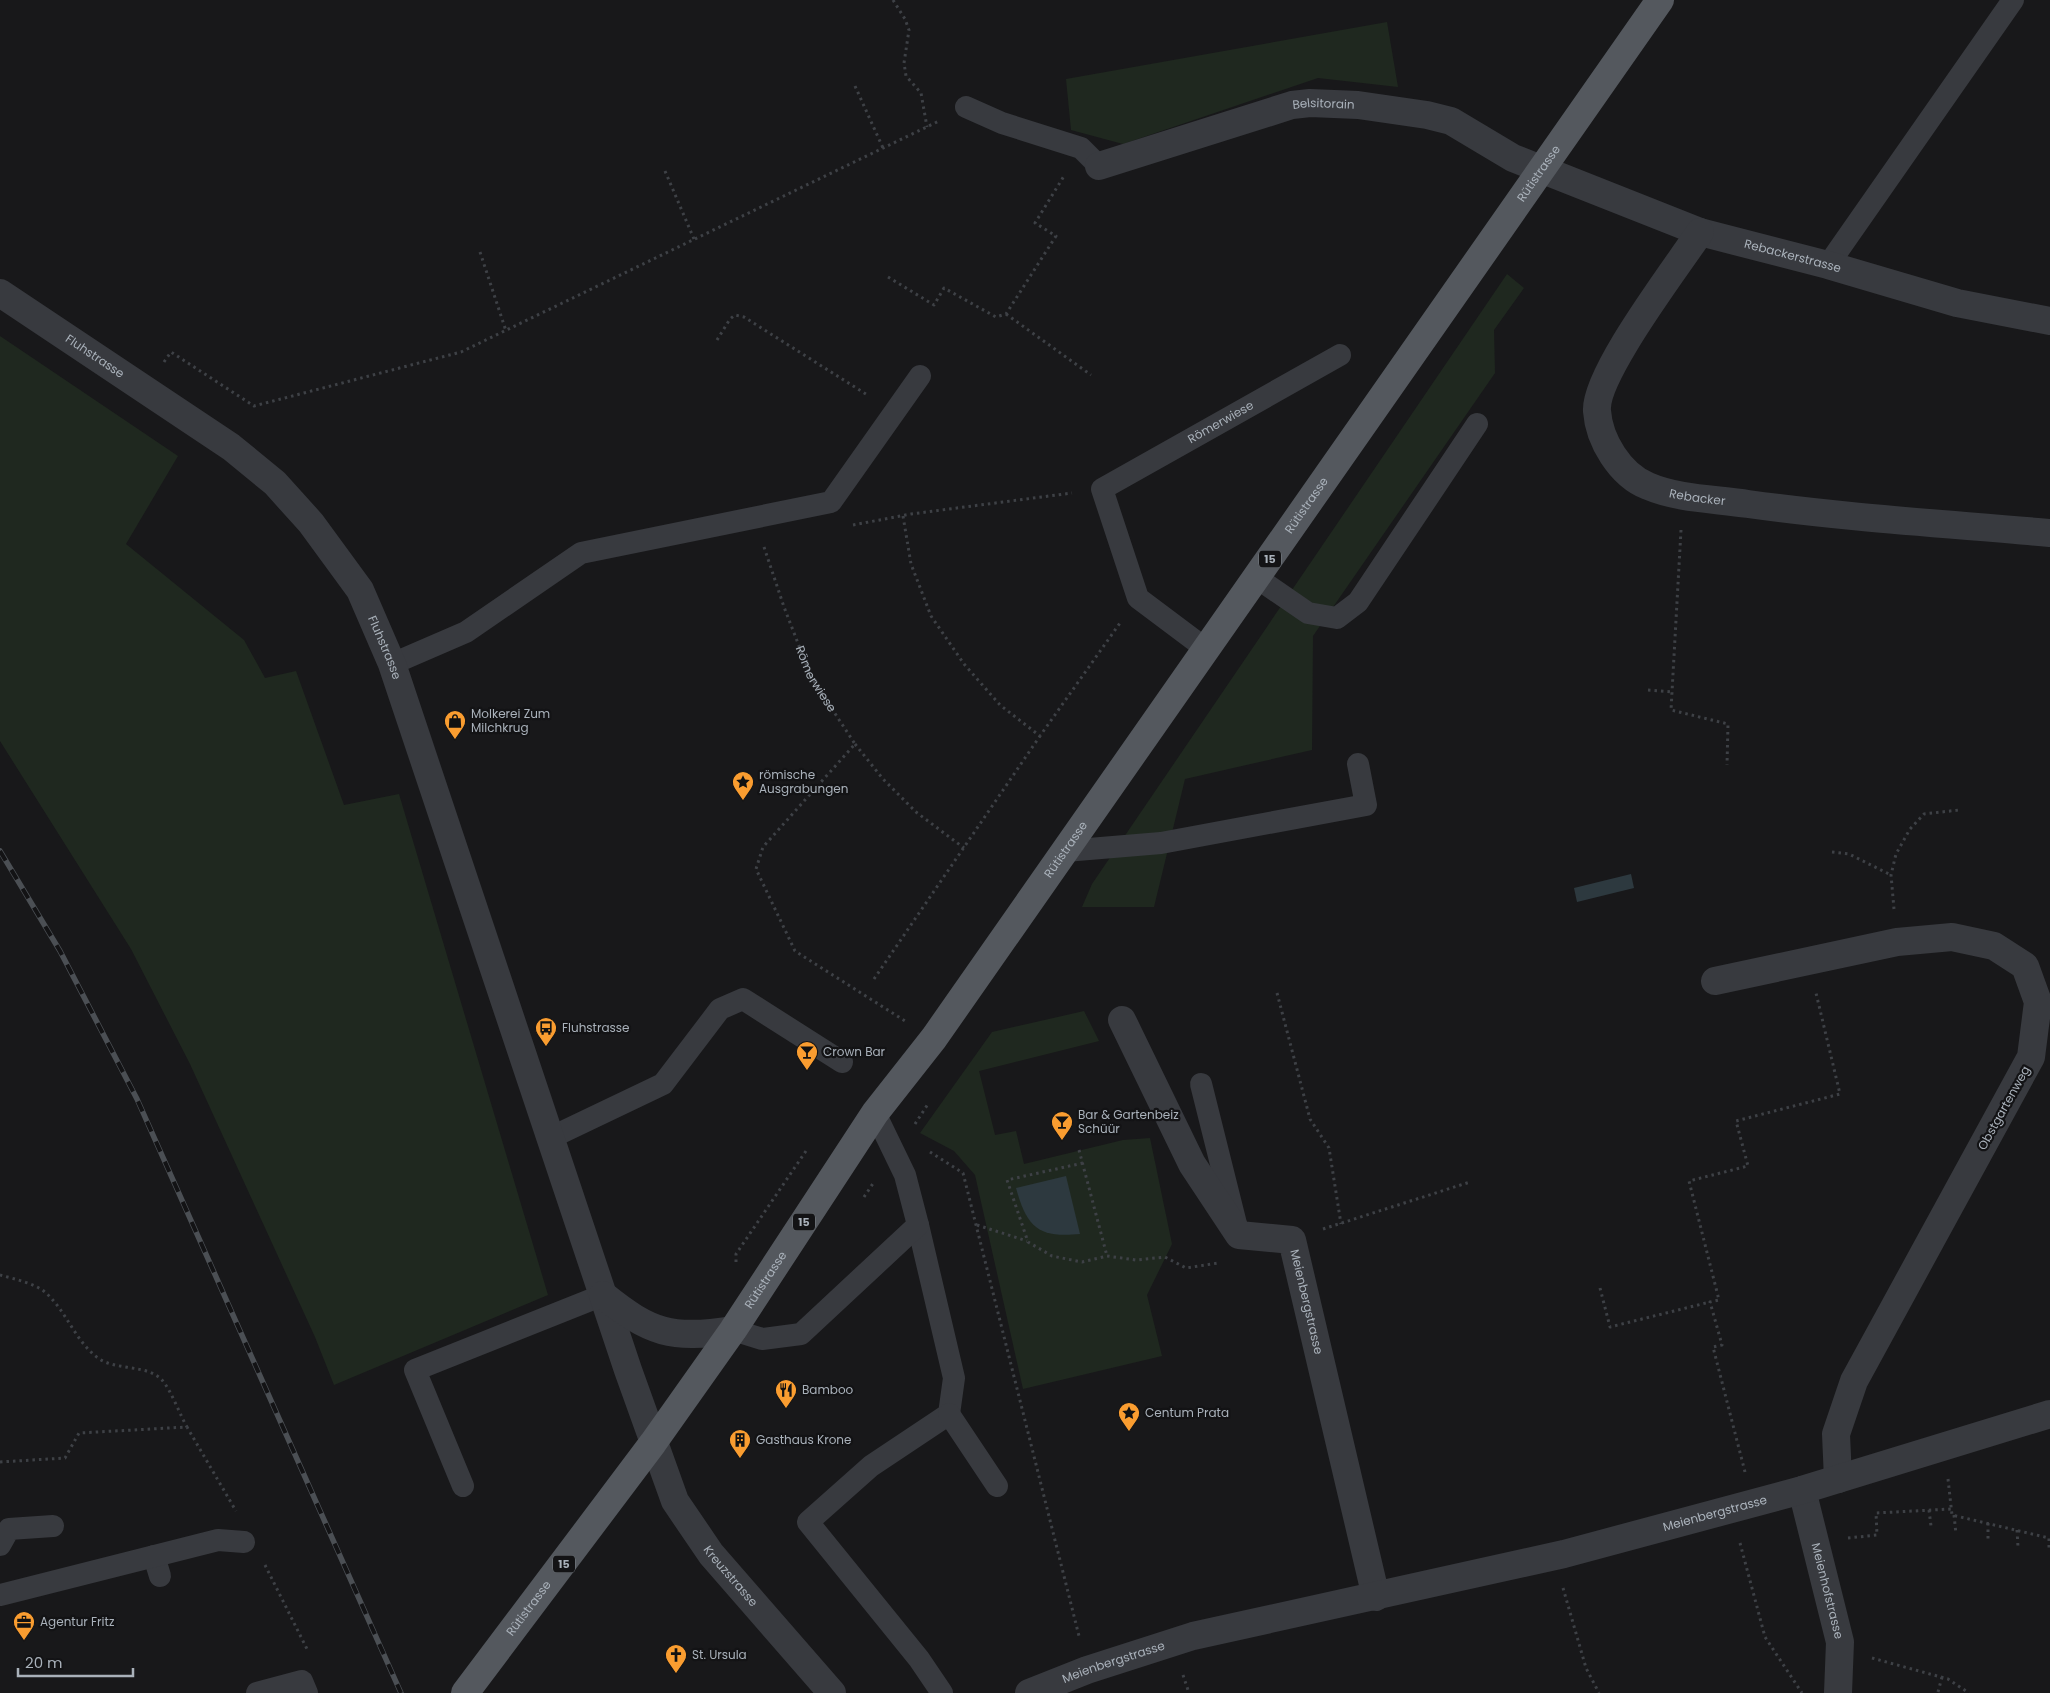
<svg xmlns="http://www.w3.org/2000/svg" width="2050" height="1693" viewBox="0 0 2050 1693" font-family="Poppins,sans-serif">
<rect width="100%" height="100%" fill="#18181a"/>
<!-- green -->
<g fill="#1f281f">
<polygon points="1387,22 1398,87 1318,78 1123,144 1071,130 1066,79"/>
<polygon points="1507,274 1524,288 1494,330 1495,373 1313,636 1312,750 1185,779 1154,907 1082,907 1092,884"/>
<polygon points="0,336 178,456 126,544 244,640 265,678 296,671 344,805 399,794 548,1295 334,1385 315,1337 190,1064 131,949 0,741"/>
<polygon points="1084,1011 1099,1041 979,1071 995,1135 1016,1131 1024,1164 1123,1140 1150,1138 1172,1244 1147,1295 1162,1356 1023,1389 975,1175 954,1151 920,1133 992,1032"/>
</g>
<!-- water -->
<g fill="#2d393f">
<polygon points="1631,874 1634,888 1577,902 1574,888"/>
<path d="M1066,1176L1080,1234C1039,1238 1027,1228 1016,1188Z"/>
</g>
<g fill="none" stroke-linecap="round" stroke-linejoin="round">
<!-- path -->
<g stroke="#3e4146" stroke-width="3" stroke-dasharray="2.5 4" stroke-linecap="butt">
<polyline points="893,0 905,19 909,30 904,63 906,76 921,93 927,127"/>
<polyline points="855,86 883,148"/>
<polyline points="665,171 694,239"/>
<polyline points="480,252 506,331"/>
<polyline points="888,277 934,305 944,288 996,317 1006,314 1056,236 1035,223 1064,176"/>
<polyline points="1006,314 1091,375"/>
<polyline points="717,340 730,319 735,315 744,317 869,396"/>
<polyline points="164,362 171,352 254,406 461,352 939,121"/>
<polyline points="903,516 911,564 931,616 964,664 1000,705 1040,736 1120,623"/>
<polyline points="853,525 911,514 1072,493"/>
<polyline points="1681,530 1671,710 1728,724 1727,765"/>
<path id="s1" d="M764,547L784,607L811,677L855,744L763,847L756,869L795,951L905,1021"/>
<polyline points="1648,690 1672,692"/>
<polyline points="855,744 883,779 916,812 964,848"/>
<polyline points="1832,852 1849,854 1891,875"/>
<polyline points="1894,909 1891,875 1896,854 1910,829 1924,814 1959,810"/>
<polyline points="874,979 1040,736"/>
<polyline points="1277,993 1310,1119 1329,1148 1341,1224"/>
<polyline points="915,1124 928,1104"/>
<polyline points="1079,1150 1107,1256"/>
<polyline points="930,1152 963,1173 1079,1636"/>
<polyline points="1083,1163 1007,1180 1028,1242 1052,1256 1082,1262 1107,1256 1136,1260 1165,1257 1186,1268 1218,1263"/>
<polyline points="864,1197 874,1182"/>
<polyline points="977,1225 1027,1241"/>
<polyline points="1323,1229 1470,1182"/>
<polyline points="736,1262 736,1254 808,1148"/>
<path d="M0,1275C14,1279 35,1283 46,1293C67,1312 75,1341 98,1358C116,1371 147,1364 162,1380C171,1390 180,1415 187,1427"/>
<polyline points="1600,1288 1610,1327 1710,1302"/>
<polyline points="0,1462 65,1458 79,1433 187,1427 236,1511"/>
<polyline points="1745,1472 1713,1347 1722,1345 1710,1302 1719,1300 1689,1181 1748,1166 1736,1121 1840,1094 1816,993"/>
<polyline points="1948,1479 1952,1515 2049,1538 2049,1550"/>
<polyline points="1929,1510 1931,1526"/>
<polyline points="1954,1515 1956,1534"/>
<polyline points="1988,1523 1988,1540"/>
<polyline points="2017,1530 2018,1547"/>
<polyline points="1848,1538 1877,1535 1876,1513 1951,1509"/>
<polyline points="1740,1543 1765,1637 1802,1693"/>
<polyline points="265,1565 308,1651"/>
<polyline points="1563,1588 1586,1668 1599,1693"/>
<polyline points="1872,1658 1948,1679 1969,1693"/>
<polyline points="1183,1675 1189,1693"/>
<polyline points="1938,1692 1942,1677"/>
</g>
<!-- lane -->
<g stroke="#383a3f" stroke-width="22">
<polyline points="966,107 1002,123 1081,148 1099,166"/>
<polyline points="1828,265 2013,0"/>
<polyline points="1257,578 1308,613 1337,618 1358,602 1477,424"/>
<path id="s2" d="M1206,649L1138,598L1102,489L1340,355"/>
<polyline points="392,664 466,632 581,553 831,502 920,376"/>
<polyline points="1065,851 1161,843 1366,805 1358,764"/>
<polyline points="1201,1084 1236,1224"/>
<polyline points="550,1138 663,1084 720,1009 743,999 842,1062"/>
<polyline points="918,1225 954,1378 949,1414 871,1466 808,1522 919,1659 942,1693"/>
<polyline points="733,1330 762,1339 801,1334 918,1225 905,1175 875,1113"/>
<polyline points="949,1414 997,1486"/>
<polyline points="463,1486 415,1370 603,1295"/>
<polyline points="0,1545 9,1529 53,1526"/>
<polyline points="154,1556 160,1576"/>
<polyline points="0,1595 218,1540 244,1542"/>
<polyline points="257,1693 302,1681 307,1693"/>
</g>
<!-- street -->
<g stroke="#383a3f" stroke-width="28">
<path id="s3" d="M1099,166L1292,105L1310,103L1358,105L1427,115L1451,121L1513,158L1700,232L1828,265L1957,303L2050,321"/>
<path id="s4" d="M1700,232C1677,267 1594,375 1597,411C1599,440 1620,475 1648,486C1678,499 1716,499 1748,504C1848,518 1949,524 2050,533"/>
<path id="s5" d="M0,293L231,447L275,483L311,523L360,590L392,664L628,1370L675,1501L711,1554L832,1693"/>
<polyline points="1715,981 1897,942 1952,937 1994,946 2025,966 2038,1002 2031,1057 1854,1381 1836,1434 1838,1479"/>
<path id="s6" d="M1122,1020L1192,1164L1239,1235L1292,1240L1376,1597"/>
<path d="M603,1295C650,1333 672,1340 733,1330"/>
<path id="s7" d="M1802,1490L1840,1642L1838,1693"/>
<path id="s8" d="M1029,1693L1087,1670L1193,1636L1564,1554L1802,1490L2050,1414"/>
</g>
<!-- primary -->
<path stroke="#54585e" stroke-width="28" id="s9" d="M465,1693L653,1443L733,1330L875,1113L934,1038L1660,0"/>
<!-- rail casing -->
<g stroke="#4b4f54" stroke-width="5.5">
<polyline id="rail" points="0,851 60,951 137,1099 401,1693"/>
</g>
<!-- rail -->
<use href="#rail" stroke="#131315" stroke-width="4" stroke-dasharray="11" stroke-linecap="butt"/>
</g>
<!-- icons -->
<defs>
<g id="shop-pin" transform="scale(1.125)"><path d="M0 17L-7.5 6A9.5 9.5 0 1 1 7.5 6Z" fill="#fa9d30" stroke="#131315"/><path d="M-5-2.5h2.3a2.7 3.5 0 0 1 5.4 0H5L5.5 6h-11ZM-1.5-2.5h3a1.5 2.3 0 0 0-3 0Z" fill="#111"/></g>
<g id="sight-pin" transform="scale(1.125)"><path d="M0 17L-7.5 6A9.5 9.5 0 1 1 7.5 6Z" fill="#fa9d30" stroke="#131315"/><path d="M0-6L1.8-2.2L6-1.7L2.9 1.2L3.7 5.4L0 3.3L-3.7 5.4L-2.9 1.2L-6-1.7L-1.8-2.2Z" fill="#111"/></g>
<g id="bus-pin" transform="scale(1.125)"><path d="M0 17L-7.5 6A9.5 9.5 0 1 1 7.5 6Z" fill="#fa9d30" stroke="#131315"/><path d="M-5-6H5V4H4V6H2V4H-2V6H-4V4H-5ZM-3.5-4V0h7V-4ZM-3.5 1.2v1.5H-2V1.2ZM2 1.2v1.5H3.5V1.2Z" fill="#111"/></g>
<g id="bar-pin" transform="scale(1.125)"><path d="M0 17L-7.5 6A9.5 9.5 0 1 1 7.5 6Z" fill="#fa9d30" stroke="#131315"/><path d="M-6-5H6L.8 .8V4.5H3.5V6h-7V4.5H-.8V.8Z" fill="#111"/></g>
<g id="restaurant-pin" transform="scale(1.125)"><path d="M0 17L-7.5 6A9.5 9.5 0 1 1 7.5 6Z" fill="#fa9d30" stroke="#131315"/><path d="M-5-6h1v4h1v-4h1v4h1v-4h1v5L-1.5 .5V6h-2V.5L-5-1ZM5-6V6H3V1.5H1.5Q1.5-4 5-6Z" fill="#111"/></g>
<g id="building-pin" transform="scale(1.125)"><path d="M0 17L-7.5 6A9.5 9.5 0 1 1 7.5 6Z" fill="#fa9d30" stroke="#131315"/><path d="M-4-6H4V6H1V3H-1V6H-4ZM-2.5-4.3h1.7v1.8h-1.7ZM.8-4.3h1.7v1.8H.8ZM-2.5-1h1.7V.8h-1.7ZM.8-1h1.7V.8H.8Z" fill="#111"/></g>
<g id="office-pin" transform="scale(1.125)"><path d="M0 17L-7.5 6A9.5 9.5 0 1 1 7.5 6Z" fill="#fa9d30" stroke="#131315"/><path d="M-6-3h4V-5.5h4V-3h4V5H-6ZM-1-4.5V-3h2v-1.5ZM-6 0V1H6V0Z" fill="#111"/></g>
<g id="church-pin" transform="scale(1.125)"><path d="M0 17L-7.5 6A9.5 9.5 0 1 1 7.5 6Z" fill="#fa9d30" stroke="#131315"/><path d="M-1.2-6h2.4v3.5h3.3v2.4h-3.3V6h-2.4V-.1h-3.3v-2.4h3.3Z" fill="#111"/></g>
</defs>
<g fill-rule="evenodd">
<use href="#shop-pin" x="455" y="721"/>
<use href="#sight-pin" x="743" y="782"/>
<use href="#bus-pin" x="546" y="1028"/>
<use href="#bar-pin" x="807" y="1052"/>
<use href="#bar-pin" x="1062" y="1122"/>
<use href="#restaurant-pin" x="786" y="1390"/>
<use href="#sight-pin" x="1129" y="1413"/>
<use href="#building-pin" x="740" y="1440"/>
<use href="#office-pin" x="24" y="1622"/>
<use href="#church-pin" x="676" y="1655"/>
</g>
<g text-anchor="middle" stroke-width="4.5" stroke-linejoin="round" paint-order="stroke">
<!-- shield labels -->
<g fill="#131315" stroke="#7c8288" stroke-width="1">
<rect x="1259" y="550.5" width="22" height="17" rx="4"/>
<rect x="793" y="1213.5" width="22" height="17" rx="4"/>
<rect x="553" y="1555.5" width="22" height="17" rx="4"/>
</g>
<g font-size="11" font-weight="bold" fill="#a9b1ba">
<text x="1270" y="563">15</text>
<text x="804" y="1226">15</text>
<text x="564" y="1568">15</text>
</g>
<!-- street labels -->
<g font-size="12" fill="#a9b1ba" stroke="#131315">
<text dy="4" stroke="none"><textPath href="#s3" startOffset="234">Belsitorain</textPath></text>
<text dy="4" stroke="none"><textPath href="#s9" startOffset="1861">Rütistrasse</textPath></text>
<text dy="4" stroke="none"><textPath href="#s3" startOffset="732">Rebackerstrasse</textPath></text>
<text dy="4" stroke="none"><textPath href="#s5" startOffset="114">Fluhstrasse</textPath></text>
<text dy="4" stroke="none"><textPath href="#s2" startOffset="336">Römerwiese</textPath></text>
<text dy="4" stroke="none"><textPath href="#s4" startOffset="354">Rebacker</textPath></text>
<text dy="4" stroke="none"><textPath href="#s9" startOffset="1456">Rütistrasse</textPath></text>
<text dy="4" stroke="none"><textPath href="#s5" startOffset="534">Fluhstrasse</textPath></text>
<text dy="4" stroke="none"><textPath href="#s1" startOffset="142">Römerwiese</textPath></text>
<text dy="4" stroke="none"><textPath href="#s9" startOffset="1036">Rütistrasse</textPath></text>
<text transform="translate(2004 1108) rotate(-61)" y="4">Obstgartenweg</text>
<text dy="4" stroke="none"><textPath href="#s9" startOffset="511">Rütistrasse</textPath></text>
<text dy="4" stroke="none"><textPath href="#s6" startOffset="362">Meienbergstrasse</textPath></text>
<text dy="4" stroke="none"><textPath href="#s8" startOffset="710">Meienbergstrasse</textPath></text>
<text dy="4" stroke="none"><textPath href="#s5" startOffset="1529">Kreuzstrasse</textPath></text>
<text dy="4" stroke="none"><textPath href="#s7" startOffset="104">Meienhofstrasse</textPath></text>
<text dy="4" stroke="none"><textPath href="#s9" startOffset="106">Rütistrasse</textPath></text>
<text dy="4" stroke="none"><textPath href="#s8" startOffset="90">Meienbergstrasse</textPath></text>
</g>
<!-- poi labels -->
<g font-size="12" fill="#a9b1ba" stroke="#131315" text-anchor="start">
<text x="471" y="718">Molkerei Zum<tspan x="471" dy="14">Milchkrug</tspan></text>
<text x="759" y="779">römische<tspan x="759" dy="14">Ausgrabungen</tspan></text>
<text x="562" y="1032">Fluhstrasse</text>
<text x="823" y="1056">Crown Bar</text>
<text x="1078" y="1119">Bar &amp; Gartenbeiz<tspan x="1078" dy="14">Schüür</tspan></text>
<text x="802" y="1394">Bamboo</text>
<text x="1145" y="1417">Centum Prata</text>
<text x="756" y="1444">Gasthaus Krone</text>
<text x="40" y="1626">Agentur Fritz</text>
<text x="692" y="1659">St. Ursula</text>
</g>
</g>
<!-- scale -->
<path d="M18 1668v8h115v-8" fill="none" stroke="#a9b1ba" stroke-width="2.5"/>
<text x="25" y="1668" font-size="15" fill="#a9b1ba" stroke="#131315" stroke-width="4" paint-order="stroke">20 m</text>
</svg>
